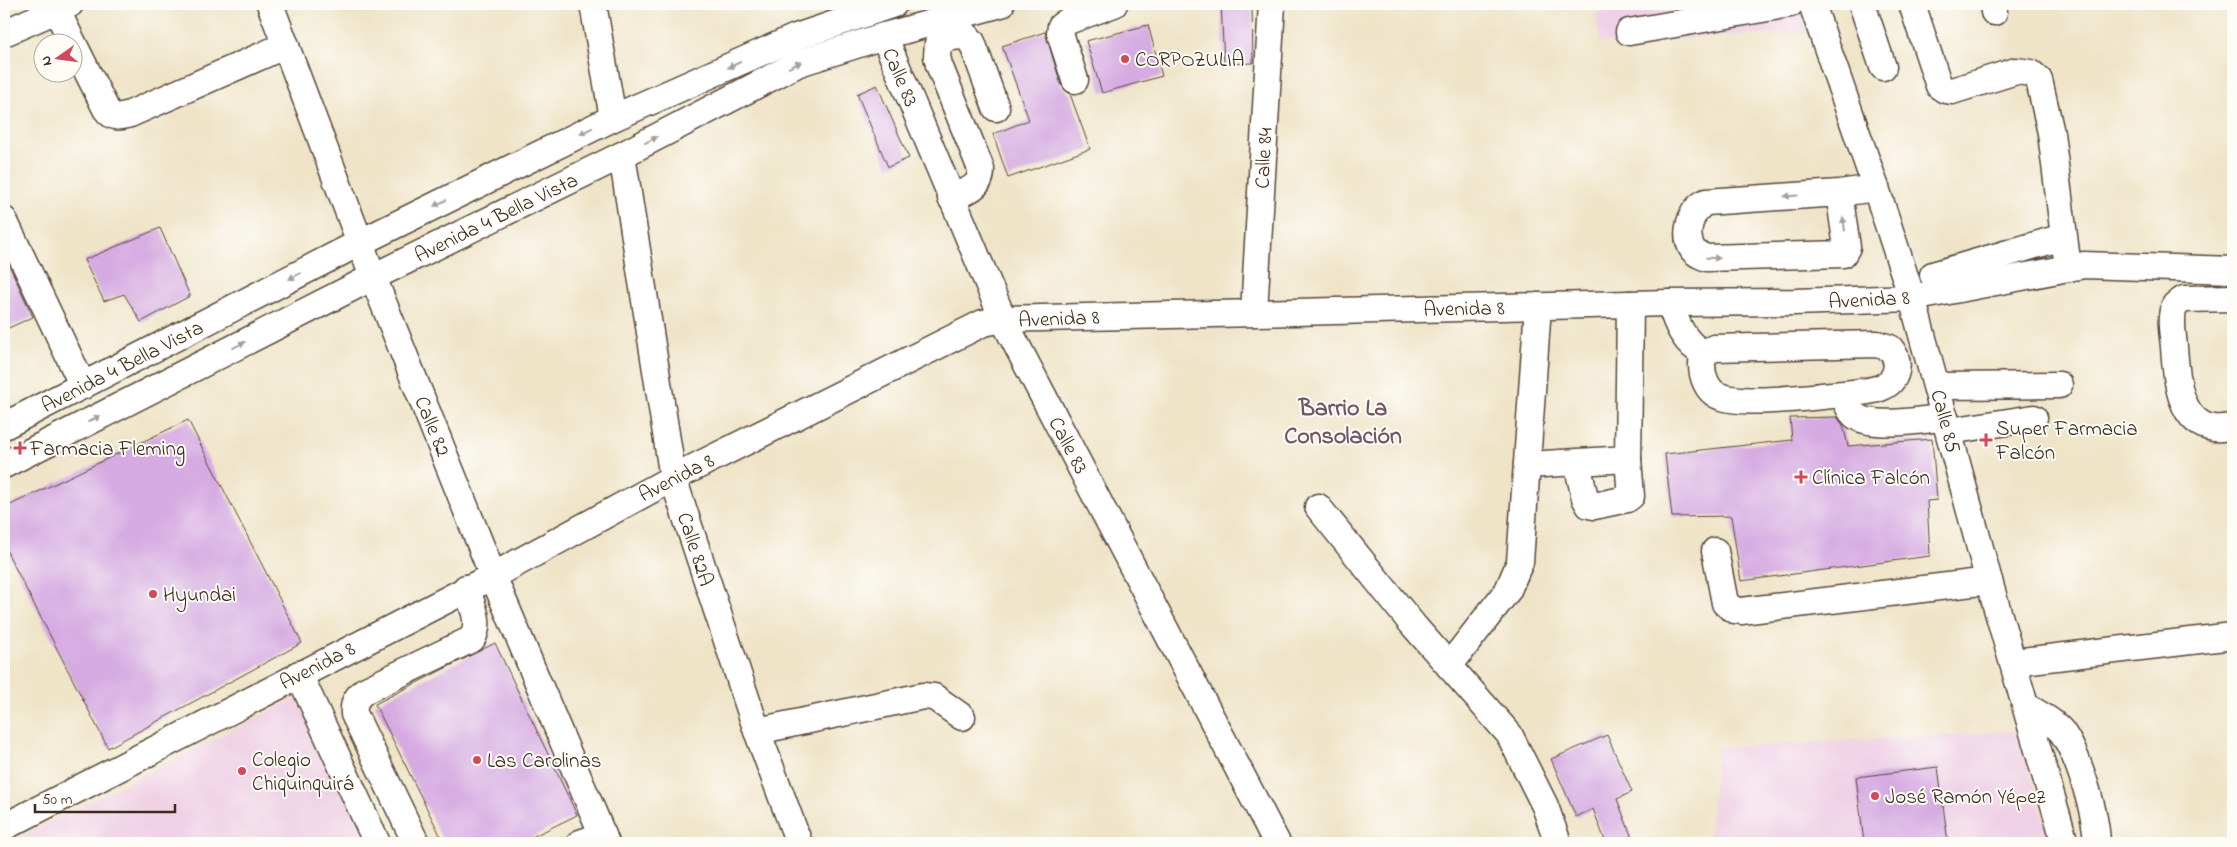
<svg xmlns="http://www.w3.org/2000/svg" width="2237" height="847" viewBox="0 0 2237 847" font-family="'Indie Flower',sans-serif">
<rect width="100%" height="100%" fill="#fdfcf7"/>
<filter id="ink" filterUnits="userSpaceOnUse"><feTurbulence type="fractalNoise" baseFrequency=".02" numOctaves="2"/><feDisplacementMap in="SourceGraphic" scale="10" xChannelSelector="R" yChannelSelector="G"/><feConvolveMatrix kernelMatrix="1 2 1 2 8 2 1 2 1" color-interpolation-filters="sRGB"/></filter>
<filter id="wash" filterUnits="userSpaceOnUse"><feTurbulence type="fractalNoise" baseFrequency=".0096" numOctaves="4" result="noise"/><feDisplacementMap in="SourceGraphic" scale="20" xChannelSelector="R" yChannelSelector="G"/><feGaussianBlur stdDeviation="1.12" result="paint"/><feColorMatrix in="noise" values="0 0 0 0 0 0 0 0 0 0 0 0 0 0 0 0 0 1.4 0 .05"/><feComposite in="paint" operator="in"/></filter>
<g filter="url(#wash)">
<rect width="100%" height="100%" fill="#efe4c8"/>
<!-- built -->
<g fill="#efd0e5">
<polygon points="1625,4 1799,4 1807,32 1600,43 1596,13"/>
<polygon points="296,698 370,843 8,843"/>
<polygon points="2017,731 2051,843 1708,843 1717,748"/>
</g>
<g id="blocks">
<!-- building -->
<g fill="#d6abe2">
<polygon points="1221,4 1252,4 1253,63 1224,64"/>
<polygon points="1148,25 1162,76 1102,93 1086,41"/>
<polygon points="1045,32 1061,85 1070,94 1090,149 1008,178 993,134 1029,120 1002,46"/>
<polygon points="877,85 909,158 888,167 857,94"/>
<polygon points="160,228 190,296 141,322 124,294 104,301 84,260"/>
<polygon points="4,254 33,317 4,330"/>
<polygon points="1837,417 1843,425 1848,446 1932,439 1937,500 1927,501 1930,556 1741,581 1731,516 1672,517 1665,454 1792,440 1790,418"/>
<polygon points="188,420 302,643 108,748 4,546 4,508"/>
<polygon points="495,643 577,815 520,843 444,843 375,704"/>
<polygon points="1607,735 1632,792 1617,799 1634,843 1606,843 1593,809 1576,817 1551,759"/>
<polygon points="1938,767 1948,843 1864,843 1856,777"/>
</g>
</g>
</g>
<g filter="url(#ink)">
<use href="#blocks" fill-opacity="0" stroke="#564638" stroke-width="1"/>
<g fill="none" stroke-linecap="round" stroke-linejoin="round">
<!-- minor casing -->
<g stroke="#564638" stroke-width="29">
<g id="minor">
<polyline points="270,4 373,277 493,576 606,843"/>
<polyline points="593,4 613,118"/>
<polyline points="1812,4 1876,188 1912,298 1989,581 2065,843"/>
<polyline points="1862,4 1883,67"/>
<polyline points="1912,4 1939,86 1945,90 1952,91 2016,71 2031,73 2039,80 2051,133 2068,268"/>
<polyline points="1993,4 1994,12"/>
<path d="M56,9L106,109C113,119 120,117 130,114L286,45"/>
<polyline points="1629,32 1790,4"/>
<polyline points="4,33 70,4"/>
<polyline points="884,36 1003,319 1277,843"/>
<polyline points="1075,80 1060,33 1061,26 1068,21 1114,4"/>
<polyline points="622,155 673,478 757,731 799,843"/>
<path d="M1839,193L1847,247L1843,254L1707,258C1702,256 1697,255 1693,250C1683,235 1690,210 1706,202L1839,193L1876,188"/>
<path d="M951,198C966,191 982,188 981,169L939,65L937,56L938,43L950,37L967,36L972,42L996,108"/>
<polyline points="4,220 83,386"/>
<polyline points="1933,275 2063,237"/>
<path d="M2233,298L2184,299L2175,305C2169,317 2173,334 2174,347C2176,373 2178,424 2214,428C2220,429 2227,427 2233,427"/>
<path d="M1670,303C1676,323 1684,344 1705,354"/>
<polyline points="1254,312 1272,4"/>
<polyline points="1937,386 2059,385"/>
<path d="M1844,394C1862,391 1891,393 1896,371C1898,362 1896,355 1890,348L1877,344L1714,348C1706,351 1702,357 1702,365C1702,376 1707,390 1717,395C1741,407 1815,396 1844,394C1846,402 1849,412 1857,417C1875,428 1925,420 1945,417"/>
<polyline points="4,426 361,242 613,118 796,37 894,4"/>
<polyline points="1949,431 2034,418"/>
<polyline points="1577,463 1585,498 1589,505 1594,506 1627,499 1631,496 1628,459"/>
<polyline points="4,465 373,277 622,155 799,63 884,36 1001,4"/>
<polyline points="1527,465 1628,459 1630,304"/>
<polyline points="1318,507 1414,626 1509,734 1545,806 1558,843"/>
<polyline points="1715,551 1725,603 1734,610 1741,611 1989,581"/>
<polyline points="2014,662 2233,636"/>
<polyline points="1449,666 1508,590 1520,562 1538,306"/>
<polyline points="299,674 377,843"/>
<path d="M2027,707C2039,714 2053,721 2062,732C2079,756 2096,814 2097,843"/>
<polyline points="757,731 923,696 934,697 962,717"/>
<polyline points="4,827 493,576 673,478 983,323 1003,319 1670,303 1794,302 1912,298 2084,265 2233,270"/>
<path d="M416,843L354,714C353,703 356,698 364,691L472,639C482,623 472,605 466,588"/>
<polyline points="580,843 603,835"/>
</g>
</g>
<!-- minor -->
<use href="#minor" stroke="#fff" stroke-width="26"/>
</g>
<!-- one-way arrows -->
<defs><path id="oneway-solid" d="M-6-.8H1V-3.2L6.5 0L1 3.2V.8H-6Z" transform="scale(1.25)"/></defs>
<g fill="#a79f9a">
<use href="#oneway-solid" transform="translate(734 65) rotate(156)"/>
<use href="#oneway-solid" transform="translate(795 65) rotate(-25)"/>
<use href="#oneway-solid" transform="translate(586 131) rotate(154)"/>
<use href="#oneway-solid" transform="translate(651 140) rotate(-27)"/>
<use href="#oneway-solid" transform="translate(1791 196) rotate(177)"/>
<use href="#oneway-solid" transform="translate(440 203) rotate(154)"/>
<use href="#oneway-solid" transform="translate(1844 224) rotate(-98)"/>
<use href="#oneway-solid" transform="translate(1713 258) rotate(2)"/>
<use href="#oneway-solid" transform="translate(295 276) rotate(153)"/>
<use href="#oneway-solid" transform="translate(239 345) rotate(-27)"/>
<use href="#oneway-solid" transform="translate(94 419) rotate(-27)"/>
</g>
</g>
<!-- markers -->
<g fill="#d1495b" stroke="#fdfcf7" stroke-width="2">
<circle cx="1125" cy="59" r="5"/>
<path d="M1983.5 432.5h5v5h5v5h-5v5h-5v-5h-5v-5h5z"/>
<path d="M17.5 440.5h5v5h5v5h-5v5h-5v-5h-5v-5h5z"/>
<path d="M1798.5 469.5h5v5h5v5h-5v5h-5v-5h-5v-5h5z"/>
<circle cx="153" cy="594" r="5"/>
<circle cx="477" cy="760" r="5"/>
<circle cx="242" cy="771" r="5"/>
<circle cx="1875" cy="796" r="5"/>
</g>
<g text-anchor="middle" stroke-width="4" stroke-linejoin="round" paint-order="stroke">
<!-- poi labels -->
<g font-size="21" fill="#3b2a1e" stroke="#fdfcf7" text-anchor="start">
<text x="1135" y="66">CORPOZULIA</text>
<text x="1996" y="435">Super Farmacia<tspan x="1996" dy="24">Falcón</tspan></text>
<text x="30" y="455">Farmacia Fleming</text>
<text x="1812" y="484">Clínica Falcón</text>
<text x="163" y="601">Hyundai</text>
<text x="252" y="766">Colegio<tspan x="252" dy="24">Chiquinquirá</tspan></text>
<text x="487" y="767">Las Carolinas</text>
<text x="1885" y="803">José Ramón Yépez</text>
</g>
<!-- street labels -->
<g font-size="21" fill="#3b2a1e" stroke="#fdfcf7">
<text transform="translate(901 77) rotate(67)" y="7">Calle 83</text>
<text transform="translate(1263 158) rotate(-87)" y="7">Calle 84</text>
<text transform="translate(496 217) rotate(-26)" y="7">Avenida 4 Bella Vista</text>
<text transform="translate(1869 299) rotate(-3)" y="7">Avenida 8</text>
<text transform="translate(1464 308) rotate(-1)" y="7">Avenida 8</text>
<text transform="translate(1059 318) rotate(-2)" y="7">Avenida 8</text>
<text transform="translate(122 366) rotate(-27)" y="7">Avenida 4 Bella Vista</text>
<text transform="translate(1946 421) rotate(75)" y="7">Calle 85</text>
<text transform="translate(433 426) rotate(68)" y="7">Calle 82</text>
<text transform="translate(1069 445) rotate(62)" y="7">Calle 83</text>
<text transform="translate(676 477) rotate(-27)" y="7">Avenida 8</text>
<text transform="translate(696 549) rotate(72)" y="7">Calle 82A</text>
<text transform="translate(317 665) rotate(-27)" y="7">Avenida 8</text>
</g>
<!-- quarter labels -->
<g font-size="24" font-weight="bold" fill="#715763" stroke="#fdfcf7">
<text x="1343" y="415">Barrio La<tspan x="1343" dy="28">Consolación</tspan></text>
</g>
</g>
<!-- margin -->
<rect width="2237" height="847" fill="none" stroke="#fdfcf7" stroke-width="20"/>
<!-- north arrow -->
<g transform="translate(58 58) rotate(256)"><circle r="24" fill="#fdfcf7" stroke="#afa8a0"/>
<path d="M0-4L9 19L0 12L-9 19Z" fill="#d1495b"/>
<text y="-8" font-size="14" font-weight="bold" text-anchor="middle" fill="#3b2a1e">N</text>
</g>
<!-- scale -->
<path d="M35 804v8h140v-8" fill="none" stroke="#3b2a1e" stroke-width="2.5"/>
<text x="42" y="804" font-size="15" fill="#3b2a1e" stroke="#fdfcf7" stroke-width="4" paint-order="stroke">50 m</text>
</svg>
